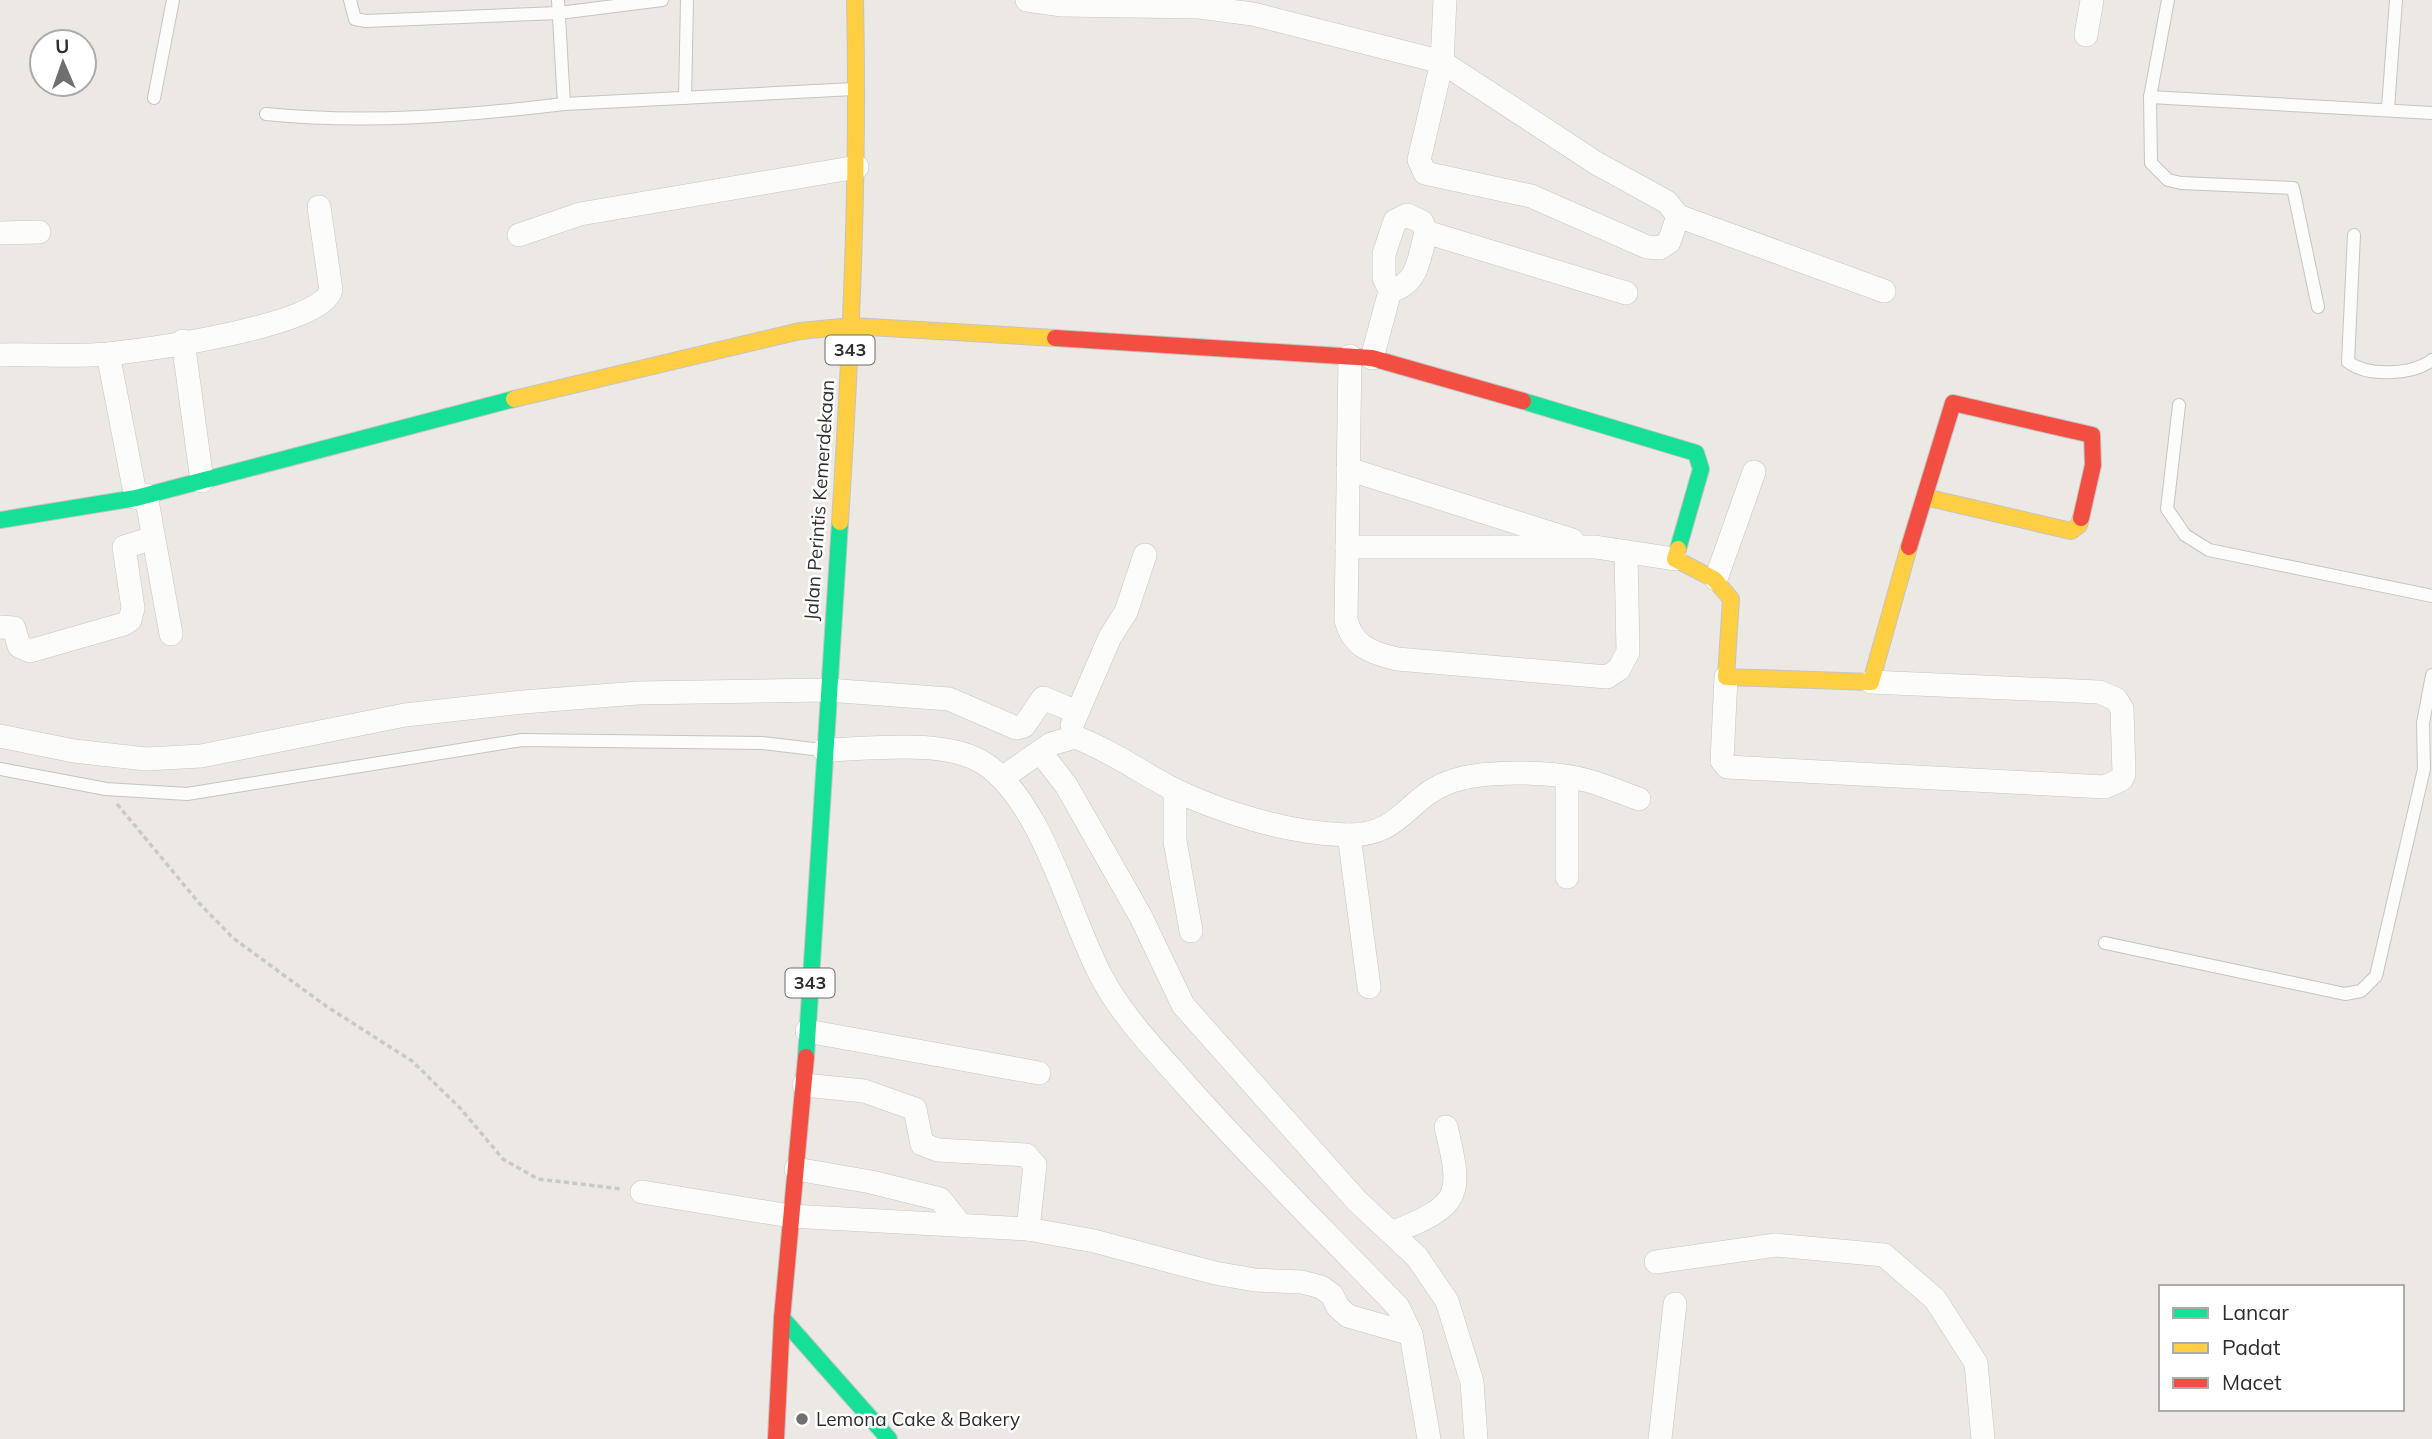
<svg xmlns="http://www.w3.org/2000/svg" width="2432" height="1439" viewBox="0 0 2432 1439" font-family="Mulish,sans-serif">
<rect width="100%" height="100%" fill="#ece8e4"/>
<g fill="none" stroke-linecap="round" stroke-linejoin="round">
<!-- lane casing -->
<g stroke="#c5c4c5" stroke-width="14">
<g id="lane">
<polyline points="350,0 355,19 366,21 559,13 662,0"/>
<polyline points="558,0 564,104 854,89"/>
<polyline points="2168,0 2150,97 2151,163 2168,180 2181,183 2293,188 2318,307"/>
<polyline points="2150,97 2432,113"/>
<polyline points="154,98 173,0"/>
<polyline points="685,98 687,0"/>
<polyline points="2388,108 2396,0"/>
<path d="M266,114C365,124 465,116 564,104"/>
<path d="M2354,235L2348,362C2368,377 2412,375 2432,360"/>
<polyline points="2179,405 2167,509 2185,535 2209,550 2432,596"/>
<polyline points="0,769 106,789 187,794 522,740 762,743 822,750"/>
<polyline points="2105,943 2345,994 2361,991 2376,976 2424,769 2423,723 2432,675"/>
</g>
</g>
<!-- street casing -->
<g stroke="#c5c4c5" stroke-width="24">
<g id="street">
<polyline points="1027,0 1062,5 1199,7 1253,14 1442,62 1596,163 1667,202 1678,216 1884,291"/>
<polyline points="1445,0 1442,62 1419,160 1425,173 1531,196 1647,247 1660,248 1669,242 1678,216"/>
<polyline points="2086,35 2092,0"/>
<polyline points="1426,232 1626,293"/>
<polyline points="0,233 39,232"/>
<polyline points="519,235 580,214 857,167"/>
<polyline points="183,341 202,481"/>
<polyline points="108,354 136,498"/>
<path d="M0,355C36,354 73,357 108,354C145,350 323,326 331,290L319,207"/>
<path d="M1350,356L1346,620C1353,647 1372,653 1397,659L1607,677L1619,669L1628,652L1626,553"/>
<path d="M1372,358L1390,291L1384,278V254L1395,221L1407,215L1422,222L1426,232C1419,257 1419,284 1390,291"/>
<polyline points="1348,469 1572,540"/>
<polyline points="146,495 171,634"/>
<polyline points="1347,547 1595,547 1675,559"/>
<polyline points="1716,579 1754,472"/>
<polyline points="0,627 14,628 19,646 30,651 124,624 130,620 133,608 124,547 153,538"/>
<polyline points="1726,677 1722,761 1727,767 2105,787 2122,779 2124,774 2122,709 2116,699 2099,692 1871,682"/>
<polyline points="1072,725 1110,637 1126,612 1145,555"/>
<polyline points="0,736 74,751 146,759 201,756 405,715 523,702 638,693 827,690 949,699 1016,728 1024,726 1043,698 1077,712"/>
<path d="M824,750C869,749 947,738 985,764C1043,803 1069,916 1101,976C1122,1016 1156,1051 1186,1085C1253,1161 1327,1233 1398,1307L1411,1334L1429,1439"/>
<polyline points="1041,753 1066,785 1141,917 1183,1005 1357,1201 1417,1257 1447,1301 1472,1382 1476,1439"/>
<path d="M1002,778L1051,744L1075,737C1110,750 1140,772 1173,789C1225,814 1289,833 1347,835C1401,836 1406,799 1447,783C1482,769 1553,771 1589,781C1606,786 1622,793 1639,799"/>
<polyline points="1175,790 1175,841 1191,931"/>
<polyline points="1349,835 1369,987"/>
<polyline points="1567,877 1567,777"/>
<polyline points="807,1031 1039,1073"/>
<polyline points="804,1085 864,1091 915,1109 922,1144 938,1150 1026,1155 1035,1165 1028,1229"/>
<polyline points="796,1169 871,1182 940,1199 959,1223"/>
<polyline points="642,1192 790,1216 1028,1229 1094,1241 1215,1273 1255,1280 1302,1282 1321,1287 1332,1295 1338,1307 1348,1316 1411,1334"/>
<path d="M1394,1232C1461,1205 1463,1196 1446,1127"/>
<polyline points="1656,1262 1776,1245 1884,1255 1935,1299 1976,1363 1983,1439"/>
<polyline points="1660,1439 1675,1304"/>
</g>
</g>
<!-- fast casing -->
<g stroke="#c5c4c5" stroke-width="18">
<g id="fast">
<polyline points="1523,401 1696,453 1701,469 1678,549"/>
<polyline points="0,520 136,498 514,399"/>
<polyline points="806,1057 840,522"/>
<polyline points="782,1318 889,1439"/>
</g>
</g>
<!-- slow casing -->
<g stroke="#c5c4c5" stroke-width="18">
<g id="slow">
<polyline points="514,399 800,331 852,326 1055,338"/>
<polyline points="1925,497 2071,531 2079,525 2081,518"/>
<path d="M840,522C851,348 859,175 855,0"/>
<polyline points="1678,549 1675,559 1714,579 1731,599 1726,677 1871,682 1909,547"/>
</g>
</g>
<!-- jam casing -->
<g stroke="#c5c4c5" stroke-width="18">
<g id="jam">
<polyline points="1055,338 1372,358 1523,401"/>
<polyline points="1909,547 1953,403 2092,435 2093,465 2081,518"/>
<polyline points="776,1439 782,1318 806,1057"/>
</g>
</g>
<!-- path -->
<polyline stroke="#c9c9c8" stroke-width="3.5" stroke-dasharray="5 3.5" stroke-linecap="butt" points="117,804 199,903 233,938 326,1006 412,1061 460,1108 503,1159 538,1179 622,1189"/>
<!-- lane -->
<use href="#lane" stroke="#fcfcfb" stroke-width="12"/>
<!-- street -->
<use href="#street" stroke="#fcfcfb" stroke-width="23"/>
<!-- fast -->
<use href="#fast" stroke="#16e098" stroke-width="16"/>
<!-- slow -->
<use href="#slow" stroke="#ffcf43" stroke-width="16"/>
<!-- jam -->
<use href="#jam" stroke="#f24e42" stroke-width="16"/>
</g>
<!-- markers -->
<circle fill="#706f6e" stroke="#fff" stroke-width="2.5" cx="802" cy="1419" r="7"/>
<g text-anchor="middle" stroke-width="5" stroke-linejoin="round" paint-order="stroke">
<!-- shield labels -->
<g fill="#fff" stroke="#6d6d6d" stroke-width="2">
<rect x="825.5" y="335.5" width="49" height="29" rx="5"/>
<rect x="785.5" y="968.5" width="49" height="29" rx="5"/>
</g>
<g font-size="18" font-weight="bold" fill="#2e2e2e">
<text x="850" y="356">343</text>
<text x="810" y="989">343</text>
</g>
<!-- street labels -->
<g font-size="19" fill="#2e2e2e" stroke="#fff">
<text transform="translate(819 500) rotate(-86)" y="7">Jalan Perintis Kemerdekaan</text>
</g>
<!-- poi labels -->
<g font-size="19" fill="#2e2e2e" stroke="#fff" text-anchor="start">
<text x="816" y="1426">Lemona Cake &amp; Bakery</text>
</g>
</g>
<!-- legend -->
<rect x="2159" y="1285" width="245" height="126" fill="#ffffff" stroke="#ababab" stroke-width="2"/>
<rect x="2173" y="1308" width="35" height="10" fill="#16e098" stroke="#ababab" stroke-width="2"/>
<text x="2222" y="1320" font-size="21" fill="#2e2e2e">Lancar</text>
<rect x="2173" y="1343" width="35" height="10" fill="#ffcf43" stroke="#ababab" stroke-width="2"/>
<text x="2222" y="1355" font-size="21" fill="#2e2e2e">Padat</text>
<rect x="2173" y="1378" width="35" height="10" fill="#f24e42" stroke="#ababab" stroke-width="2"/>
<text x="2222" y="1390" font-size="21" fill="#2e2e2e">Macet</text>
<!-- north arrow -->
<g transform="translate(63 63) rotate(358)"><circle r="33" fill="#ffffff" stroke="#ababab" stroke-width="2"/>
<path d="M0-5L12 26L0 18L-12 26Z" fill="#706f6e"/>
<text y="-10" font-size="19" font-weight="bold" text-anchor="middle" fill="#2e2e2e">U</text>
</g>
</svg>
